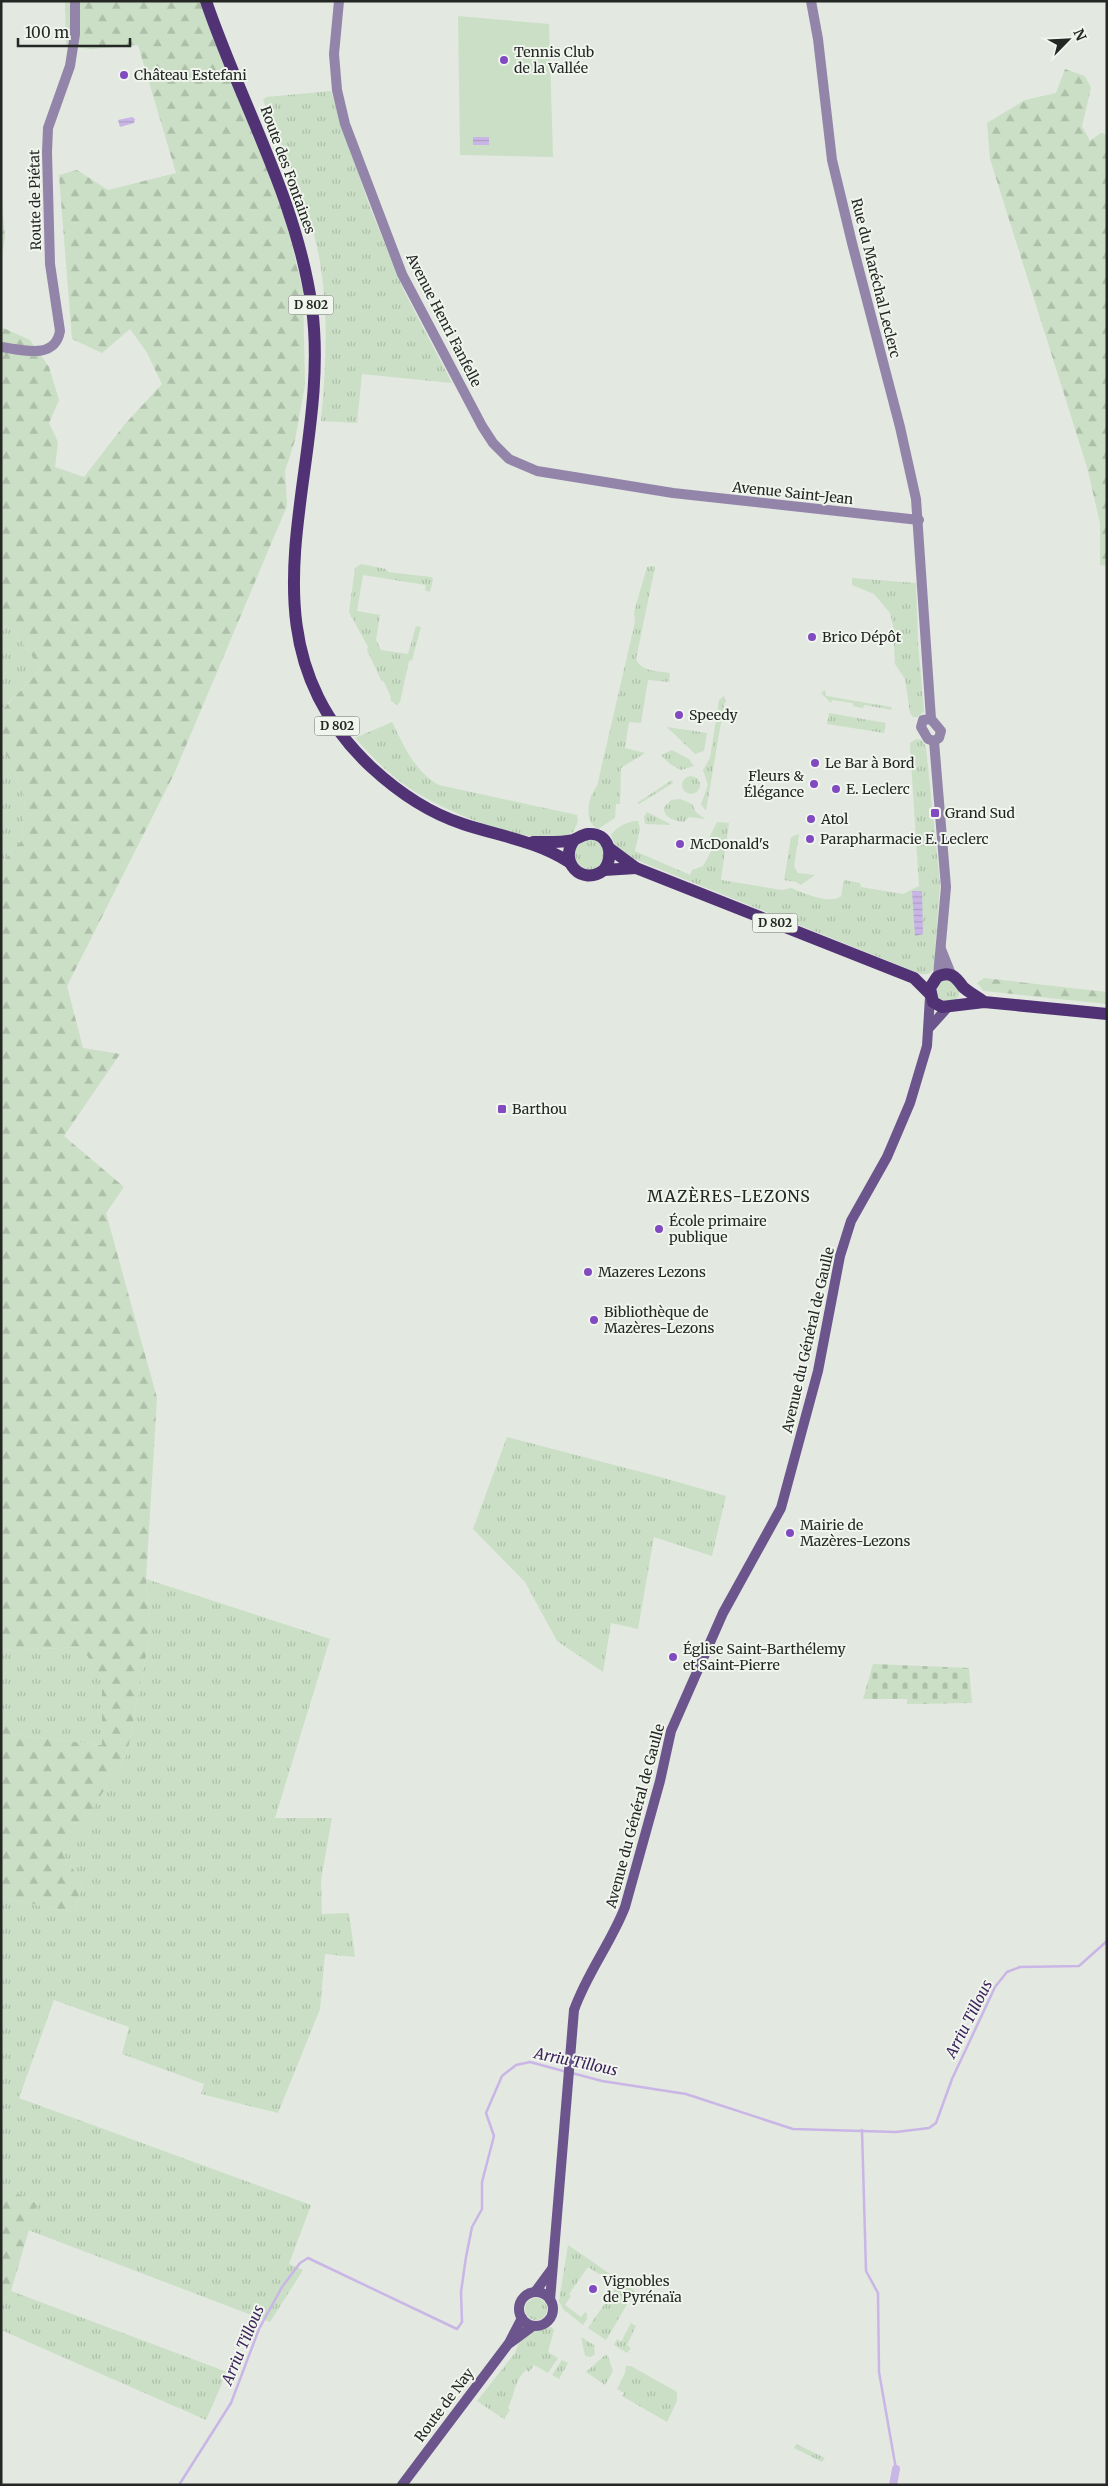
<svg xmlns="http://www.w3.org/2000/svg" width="1108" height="2486" viewBox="0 0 1108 2486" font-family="Merriweather,serif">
<defs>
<pattern id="grass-tufts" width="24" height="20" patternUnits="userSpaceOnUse" patternTransform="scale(1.25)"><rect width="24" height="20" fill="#cadfc5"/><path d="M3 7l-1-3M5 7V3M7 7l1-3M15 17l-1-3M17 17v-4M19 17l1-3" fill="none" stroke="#adbfa9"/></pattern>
<pattern id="forest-firs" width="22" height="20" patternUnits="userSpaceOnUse" patternTransform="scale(1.25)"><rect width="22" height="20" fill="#cadfc5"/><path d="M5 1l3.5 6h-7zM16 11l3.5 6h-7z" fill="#adbfa9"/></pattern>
<pattern id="cemetery-stones" width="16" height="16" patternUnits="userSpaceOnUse" patternTransform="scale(1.25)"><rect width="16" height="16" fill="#cadfc5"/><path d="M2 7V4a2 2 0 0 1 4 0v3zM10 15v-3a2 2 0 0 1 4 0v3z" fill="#adbfa9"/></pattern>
<pattern id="water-rules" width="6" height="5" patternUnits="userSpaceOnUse" patternTransform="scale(1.25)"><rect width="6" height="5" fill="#c9b6e6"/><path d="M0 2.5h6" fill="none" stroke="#ac9cc5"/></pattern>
</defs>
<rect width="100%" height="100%" fill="#e3e8e1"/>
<!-- grass -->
<g fill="url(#grass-tufts)">
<path d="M331,91L369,205L404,291L452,383L362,374L357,423L321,421C326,367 329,315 320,262C311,206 283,152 263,100L266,97Z"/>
<polygon points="361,564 386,569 388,572 431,577 433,579 430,592 425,590 426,585 363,575 357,611 380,615 376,640 381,650 408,654 416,626 421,627 412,660 409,661 400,702 397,705 390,700 391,697 384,682 381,680 367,650 368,647 349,612 355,568"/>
<path d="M653,566L655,567L636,659C641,672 659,671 670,673L669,682L648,680L641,723L629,722L625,748L645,753L621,768L620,804H616L615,818L598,829C583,822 588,797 597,786L635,622L634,612L647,567Z"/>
<polygon points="852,578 916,583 918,643 924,711 918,717 913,717 910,713 905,679 895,664 893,625 890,613 874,594 852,585"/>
<polygon points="1,624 14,630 41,669 1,710"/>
<polygon points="825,690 826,696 891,707 892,710 864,705 863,708 853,706 853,703 832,700 831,703 821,693"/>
<polygon points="724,696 726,701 724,705 706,811 701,804 708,785 703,770 710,758 719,700"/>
<polygon points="829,713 886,723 884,733 827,724"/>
<path d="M392,722C404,746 414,771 439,785L577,815L578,822L573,832C537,853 436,808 405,785C386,772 371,755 355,738Z"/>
<polygon points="667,727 707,733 704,751 695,754"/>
<path d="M916,739L922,740L926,747L940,883L935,951C937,962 936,976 921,974L639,861C623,854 616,851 611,835C616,827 629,820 638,821L640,828L635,851L690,875L692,870L703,866L713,848L709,838L717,822L729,823L721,880L782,890L792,888C802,893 831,905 841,896L844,880L860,883L861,887L903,894L919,886L910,746V743Z"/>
<polygon points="1,741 25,799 22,840 1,864"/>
<polygon points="672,750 689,759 694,766 681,770 670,764 661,755"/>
<circle cx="691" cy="785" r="9"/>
<polygon points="672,780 673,783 639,804 637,803"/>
<path d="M680,799L692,804L696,812L705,819L689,817L684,822C675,821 663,818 664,807L671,800Z"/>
<polygon points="647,812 670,824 670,825 645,824 644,817"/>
<polygon points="799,834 794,866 798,873 815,875 801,885 796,882 784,880 791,837"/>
<polygon points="590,838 603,844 604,864 590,871 576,864 573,852 577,843"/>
<path d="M947,978L960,986C960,997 957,1001 948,1004L935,996L939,980Z"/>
<polygon points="507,1437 664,1478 726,1496 712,1556 654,1537 638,1629 611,1623 603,1672 557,1641 525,1582 473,1529"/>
<polygon points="146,1579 330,1639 275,1818 332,1818 321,1880 322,1914 349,1913 355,1957 325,1954 320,2009 278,2113 201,2094 204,2084 122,2054 129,2027 54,2000 19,2098 311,2205 289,2264 303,2270 270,2322 28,2230 37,2203 1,2186 1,1898 75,1912 83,1883 63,1855 127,1754 150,1635"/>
<polygon points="81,1647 102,1677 102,1745 13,1735 5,1711 1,1713 1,1651"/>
<polygon points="568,2245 635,2291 606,2340 588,2328 616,2287 603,2274 599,2274 588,2267 569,2294 571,2296 565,2305 581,2317 585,2312 587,2314 587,2319 583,2325 563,2309 559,2301"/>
<polygon points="11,2291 227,2372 206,2420 1,2330 1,2303"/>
<circle cx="536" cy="2309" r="11"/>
<polygon points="631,2323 636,2326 627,2345 631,2348 627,2353 614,2345 617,2339 621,2342"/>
<path d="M551,2327L554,2330L548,2352L558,2358L548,2373L534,2365L529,2372L526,2370C514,2381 515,2394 508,2408L510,2410L504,2419L477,2401L515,2353L520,2340L534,2331Z"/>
<polygon points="581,2337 594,2345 595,2354 591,2357 585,2356"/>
<polygon points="605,2355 608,2356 613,2371 605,2385 586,2372"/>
<polygon points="562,2360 568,2363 559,2379 552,2375"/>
<polygon points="626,2366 631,2366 677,2392 677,2401 667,2422 622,2396 624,2393 617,2389 625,2373"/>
<polygon points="796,2444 825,2458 822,2462 794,2448"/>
</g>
<!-- forest -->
<g fill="url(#forest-firs)">
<polygon points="65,1 200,1 283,207 303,292 305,385 295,440 285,471 287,506 174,774 67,986 83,1048 120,1054 64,1136 124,1187 106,1213 157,1398 146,1579 150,1635 127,1754 63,1855 83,1883 75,1912 1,1898 1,1713 5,1710 13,1735 102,1745 102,1677 81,1647 1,1651 1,864 22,840 25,799 1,741 1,711 41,669 14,630 1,624 1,327 30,340 49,367 59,400 49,423 58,442 55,467 84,477 125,424 162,384 146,351 130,329 102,353 72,339 59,175 77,170 108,190 176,173 138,45 92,49 66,46"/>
<polygon points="1065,69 1085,76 1091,88 1082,126 1090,141 1101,133 1107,135 1107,566 1100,565 1100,523 1087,467 990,159 987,123 1025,100 1056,93"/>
<polygon points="1,190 5,238 1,259"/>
<polygon points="984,978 1107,992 1107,1004 984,991 977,983"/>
<polygon points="1,2186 37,2203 11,2291 1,2303"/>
</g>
<!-- cemetery -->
<polygon fill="url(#cemetery-stones)" points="873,1664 969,1668 972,1703 907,1704 907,1699 863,1699"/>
<!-- pitch -->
<polygon fill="#cadfc5" points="458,16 549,24 553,157 460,155"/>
<!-- water -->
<g fill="url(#water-rules)">
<polygon points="132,117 135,119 134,123 120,127 118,120"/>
<rect x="473" y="137" width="16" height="8"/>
<polygon points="912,891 922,891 923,934 915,936"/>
</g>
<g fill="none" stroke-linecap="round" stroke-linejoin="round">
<!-- stream -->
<g stroke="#c9b6e6" stroke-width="2.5">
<polyline points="572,2073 602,2081 686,2094 793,2129 896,2132 929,2128 936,2123 952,2079 995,1987 1007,1972 1020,1967 1079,1966 1107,1941"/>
<polyline points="862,2130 866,2271 878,2293 879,2372 896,2469"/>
<polyline points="179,2485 231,2403 259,2329 282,2287 300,2263 308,2258 457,2329 462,2322 461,2292 466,2257 472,2227 482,2209 482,2182 494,2136 486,2113 502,2076 516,2065 530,2062 567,2072"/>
</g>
<!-- canal -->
<polyline stroke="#c9b6e6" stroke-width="8" points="893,2485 896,2469"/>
<!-- tertiary -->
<g stroke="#9385aa" stroke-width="10">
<polyline points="339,1 334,54 337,90 345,124 402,274 482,426 493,443 509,459 537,471 673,493 919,520"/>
<polyline points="811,1 818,39 832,160 852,243 900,427 916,499 931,719 941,731 939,738 934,741"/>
<path d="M1,347C23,350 55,360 60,331L50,264L47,152L48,128L70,66L75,34V1"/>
<polyline points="931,719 923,720 921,727 928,739 934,741"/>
<polyline points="934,741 946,887 938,976"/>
<polyline points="941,949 951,974"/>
</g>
<!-- secondary -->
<g stroke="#6c558c" stroke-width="10">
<polyline points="930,1027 947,1008"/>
<polyline points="535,2292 552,2269"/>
<circle cx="536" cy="2309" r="17"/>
<path d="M550,2300L574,2010C587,1973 611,1943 625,1907L660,1781L671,1731L723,1613L781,1508L818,1371L840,1256L851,1221L887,1157L910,1103L927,1046L930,997"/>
<polyline points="510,2343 533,2326"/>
<polyline points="402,2485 509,2343 522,2318"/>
</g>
<!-- primary -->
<g stroke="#513375" stroke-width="12">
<path d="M206,1C241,104 297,199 312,308C333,470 227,631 371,767C397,791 429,813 463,824C499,836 537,841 569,862"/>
<path d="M533,842C546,842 560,843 573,840C578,838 582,835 588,834C609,832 615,856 604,870C582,887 557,861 575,839"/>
<polyline points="609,848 636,868 914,978 929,993"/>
<polyline points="604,870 636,868"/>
<path d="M984,1002C978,997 968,992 963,987C956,977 950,970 937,977L930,988L933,1002L942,1007L984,1002L1107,1014"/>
</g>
</g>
<!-- markers -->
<g fill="#824ac1" stroke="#f0f5ee" stroke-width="2">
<circle cx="504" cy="60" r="5"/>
<circle cx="124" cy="75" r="5"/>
<circle cx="812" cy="637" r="5"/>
<circle cx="679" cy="715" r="5"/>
<circle cx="815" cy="763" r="5"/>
<circle cx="814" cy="784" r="5"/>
<circle cx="836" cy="789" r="5"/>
<rect x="930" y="808" width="10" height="10" rx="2.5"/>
<circle cx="811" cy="819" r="5"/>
<circle cx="810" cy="839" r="5"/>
<circle cx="680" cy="844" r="5"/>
<rect x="497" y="1104" width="10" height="10" rx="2.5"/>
<circle cx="659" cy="1229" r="5"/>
<circle cx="588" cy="1272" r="5"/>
<circle cx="594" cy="1320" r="5"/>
<circle cx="790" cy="1533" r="5"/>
<circle cx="673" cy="1657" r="5"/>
<circle cx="593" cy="2289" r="5"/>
</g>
<g text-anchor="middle" stroke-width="4" stroke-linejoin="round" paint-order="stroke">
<!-- shield labels -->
<g fill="#f0f5ee" stroke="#626561" stroke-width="1">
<rect x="288.5" y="295.5" width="45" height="19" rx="4"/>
<rect x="314.5" y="716.5" width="45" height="19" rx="4"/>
<rect x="752.5" y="913.5" width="45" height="19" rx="4"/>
</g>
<g font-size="12" font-weight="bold" fill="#252724">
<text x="311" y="309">D 802</text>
<text x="337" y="730">D 802</text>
<text x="775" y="927">D 802</text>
</g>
<!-- poi labels -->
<g font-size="14" fill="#252724" stroke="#f0f5ee" text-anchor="start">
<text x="514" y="57">Tennis Club<tspan x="514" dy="16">de la Vallée</tspan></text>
<text x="134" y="80">Château Estefani</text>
<text x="822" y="642">Brico Dépôt</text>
<text x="689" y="720">Speedy</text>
<text x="825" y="768">Le Bar à Bord</text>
<text x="804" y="781" text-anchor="end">Fleurs &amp;<tspan x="804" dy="16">Élégance</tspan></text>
<text x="846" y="794">E. Leclerc</text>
<text x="945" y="818">Grand Sud</text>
<text x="821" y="824">Atol</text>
<text x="820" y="844">Parapharmacie E. Leclerc</text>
<text x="690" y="849">McDonald's</text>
<text x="512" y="1114">Barthou</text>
<text x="669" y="1226">École primaire<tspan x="669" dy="16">publique</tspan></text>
<text x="598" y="1277">Mazeres Lezons</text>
<text x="604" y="1317">Bibliothèque de<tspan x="604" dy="16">Mazères-Lezons</tspan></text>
<text x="800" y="1530">Mairie de<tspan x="800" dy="16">Mazères-Lezons</tspan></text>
<text x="683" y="1654">Église Saint-Barthélemy<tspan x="683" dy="16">et Saint-Pierre</tspan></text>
<text x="603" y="2286">Vignobles<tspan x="603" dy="16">de Pyrénaïa</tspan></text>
</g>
<!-- street labels -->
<g font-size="14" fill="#252724" stroke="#f0f5ee">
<text transform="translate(288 170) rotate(70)" y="5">Route des Fontaines</text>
<text transform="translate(35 200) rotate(-91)" y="5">Route de Piétat</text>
<text transform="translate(876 278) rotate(76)" y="5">Rue du Maréchal Leclerc</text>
<text transform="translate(444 320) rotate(63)" y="5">Avenue Henri Fanfelle</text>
<text transform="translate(793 493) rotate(6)" y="5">Avenue Saint-Jean</text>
<text transform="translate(808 1340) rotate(-77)" y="5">Avenue du Général de Gaulle</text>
<text transform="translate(635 1816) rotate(-75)" y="5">Avenue du Général de Gaulle</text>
<text transform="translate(444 2405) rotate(-53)" y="5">Route de Nay</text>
</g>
<!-- water labels -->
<g font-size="15" font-style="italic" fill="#3d225b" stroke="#f0f5ee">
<text transform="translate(969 2019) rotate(-63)" y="5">Arriu Tillous</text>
<text transform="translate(576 2062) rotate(12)" y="5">Arriu Tillous</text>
<text transform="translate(243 2345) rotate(-67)" y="5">Arriu Tillous</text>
</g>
<!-- quarter labels -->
<g font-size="16" letter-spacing="1" fill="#252724" stroke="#f0f5ee">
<text x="729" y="1202">MAZÈRES-LEZONS</text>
</g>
</g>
<!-- border -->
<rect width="1108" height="2486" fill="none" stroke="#252724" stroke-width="5"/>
<!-- north arrow -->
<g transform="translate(1068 40) rotate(66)" stroke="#f0f5ee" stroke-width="4" paint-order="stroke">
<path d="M0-4L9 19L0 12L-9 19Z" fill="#252724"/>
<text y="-8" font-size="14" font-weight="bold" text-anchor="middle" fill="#252724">N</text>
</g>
<!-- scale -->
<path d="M18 38v8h112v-8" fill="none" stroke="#252724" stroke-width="2.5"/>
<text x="25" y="38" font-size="15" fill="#252724" stroke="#f0f5ee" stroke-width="4" paint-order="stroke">100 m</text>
</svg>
